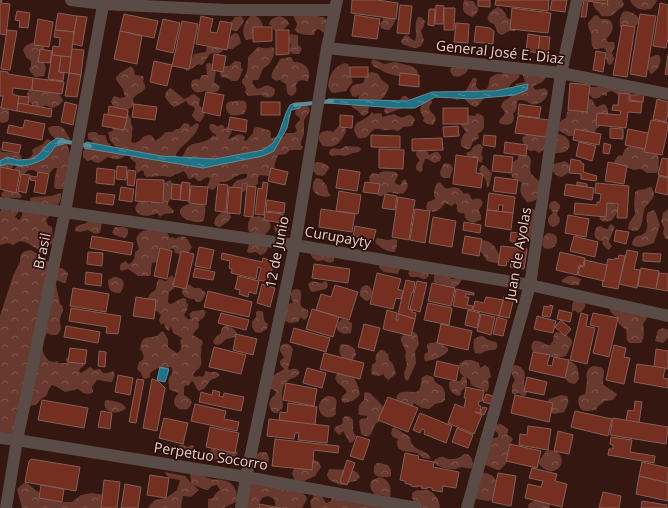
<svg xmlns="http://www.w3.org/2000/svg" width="668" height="508" viewBox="0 0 668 508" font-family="'Open Sans',sans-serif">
<defs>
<pattern id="forest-crowns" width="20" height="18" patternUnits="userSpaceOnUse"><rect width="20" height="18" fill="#67392f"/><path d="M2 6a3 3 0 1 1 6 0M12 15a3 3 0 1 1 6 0" fill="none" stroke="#7d554c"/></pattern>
<pattern id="water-ripples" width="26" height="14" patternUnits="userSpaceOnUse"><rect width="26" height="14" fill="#207286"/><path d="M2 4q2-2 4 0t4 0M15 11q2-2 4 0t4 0" fill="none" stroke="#4b8b9b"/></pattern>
</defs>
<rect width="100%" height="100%" fill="#341710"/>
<!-- forest -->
<g fill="url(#forest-crowns)">
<path d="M464,0L473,1L478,8V11L475,15L472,17C462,13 462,10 464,0Z"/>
<path d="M593,0H622L624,4C621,9 624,6 619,9C611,16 613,17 601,16C599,9 592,10 593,0Z"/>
<path d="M630,0H657L656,3L651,9C641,11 634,9 630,0Z"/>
<path d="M498,7C503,9 506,13 507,18L513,21L516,29L515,31H509L502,35C496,33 497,29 494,24C482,21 489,11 498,7Z"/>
<path d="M626,11C632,12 642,16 638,23C636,27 630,30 627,32L621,29C619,24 619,17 623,12Z"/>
<path d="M316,13L320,17H323L328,20L325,34L319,29L316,30L314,35C307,35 299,35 295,30L297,24L293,15Z"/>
<path d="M383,14L395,16C396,22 393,26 389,30H386L381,28L380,23L383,21Z"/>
<path d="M252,15C258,15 263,22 263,28L253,39L246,40C240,31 244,21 252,15Z"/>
<path d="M597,15L601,19C602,19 606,19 607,19C612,20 614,27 612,31C611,34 608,37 606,39L608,42H614L615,47L612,52L614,59L612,64L609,65C603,59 610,51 603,48L597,49H594C590,43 592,40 591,34C590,30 588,28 588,23L594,16Z"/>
<path d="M241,16L244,20C243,24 240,28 237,31L231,30L229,28L230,23L234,19L235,17Z"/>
<path d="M279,16C283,17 288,19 289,24L285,28L280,32L274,30L271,25H269C270,19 273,18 279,16Z"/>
<path d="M418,17H421L425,21L424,26L421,31L424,40L421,46L417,48H414L402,44L401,41L404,36L407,35L413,40L415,41C418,32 413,25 418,17Z"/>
<path d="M235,33C240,34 240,39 241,43L232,49H229L226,47C228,42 229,35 235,33Z"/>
<polygon points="291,34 297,35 298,36 298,44 302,49 299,54 293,54 289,51 291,45 288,41 289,36"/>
<path d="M38,41L44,46V62L46,68L44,76L35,77L30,71L29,69L31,66V61L26,57L23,50C25,44 32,43 38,41Z"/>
<path d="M207,46L222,47L223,51L218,54L216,53L210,54L203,64L201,65L199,64C194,66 191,70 187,71L181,67L191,59L194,54L206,52Z"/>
<path d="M258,47C264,47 264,50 271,47L274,48C275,54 272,62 267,66C266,67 265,67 264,68C261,71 261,76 258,80H253L252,83L257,89C266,87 265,82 275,89C276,98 267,100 262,95L248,96L245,92C247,88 245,86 242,83V80C248,75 248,64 248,57Z"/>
<path d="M656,55H659C663,62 658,69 652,74L650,73L646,65L648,58Z"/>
<path d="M288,57H291L294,62C304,61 313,71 308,81C301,81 300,78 296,85C296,90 298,92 292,96C286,95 287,90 286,84L282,82L281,80H278L277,81C264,77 278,66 280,59L286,58Z"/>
<path d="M373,59L384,64L395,62L411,66L417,70L418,73L415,76C409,75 404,76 398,76C389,75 381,70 373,66L371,62Z"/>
<polygon points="235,61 241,62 241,68 243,69 239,79 237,81 232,81 227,78 221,77 219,69 224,66 229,66"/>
<path d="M208,63L213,64C218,72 215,74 214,82L220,87C219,91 216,92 212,93C211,93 207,91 205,91C204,91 203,92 202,92C194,94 189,88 192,80L197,79L199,80L202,75H207L206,65Z"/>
<path d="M345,63L348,64C352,71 350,75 353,82L347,89V91L333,93L331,92L328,86C329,75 334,66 345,63Z"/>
<path d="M131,66L134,70L135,75L143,76L144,79L143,81C150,92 138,91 133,99L134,105C129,112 121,109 114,107L111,102L113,97L115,96L120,98L125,97L123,89L116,80V78L120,73Z"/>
<path d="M455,66L467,67L468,70C463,78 451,80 450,69Z"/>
<path d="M503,71L518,74L520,76C517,81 511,82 509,87C507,91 508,96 503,97C499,98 494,95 490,96C482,97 481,104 476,107C469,106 465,98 463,98C461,98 459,99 457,100L454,98L456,92L459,91L464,92L466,90L473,78H476L477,80L476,85L477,88L480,90L486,89L488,87L490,78L496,74H502Z"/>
<path d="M371,72L376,73L378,74L381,79L388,85L389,87C388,90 386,94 384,97C382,100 373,102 369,105L368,113L364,116L361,115C358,109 357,111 352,107V105L358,100L359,95L355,97L352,96L350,91C351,83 357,85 363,83C365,78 365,74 371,72Z"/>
<path d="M522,73L546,76C545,83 537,83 533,87L536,90L544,88L548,91C548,99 539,106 532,104C527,103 530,102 526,101C525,100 521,100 519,100L517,101V107L515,112L513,113L514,118L512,123L507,125L501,124L499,122L500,119L504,115L505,112L501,107C503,99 505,101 510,97C513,95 514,88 516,84L525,82Z"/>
<path d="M600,83L632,92L630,95C622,98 618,95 612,91L607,92V96L602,95C596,102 587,98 589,87H598Z"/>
<path d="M30,87L58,92L63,100C61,104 57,107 52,108C48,106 46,104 43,107L34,106L28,101V96L27,94Z"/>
<path d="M170,88L172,89L184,99L194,94L198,97L200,99L199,105C206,111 207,114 200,122C196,121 193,118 192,115L195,109L194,107L189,105L186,101L177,106L174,107L170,104L165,97L166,92Z"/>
<polygon points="403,96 406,96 411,101 408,106 394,111 387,114 385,113 384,110 388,105 398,102"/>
<path d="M430,99L432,101V103C422,112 443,114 433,125L427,124L423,121L424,118C417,108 420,104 430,99Z"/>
<path d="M592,99L595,105L597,107L603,104L606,105L608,110V114C603,117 600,121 599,127L596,129L595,133L592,135L576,133L573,136H568L558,130C559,123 560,120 566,118L567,112L569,110L572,111L574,107L585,100Z"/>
<path d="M233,101C236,101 241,100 244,101C249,104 246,111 244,114C240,115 234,116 231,115C227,113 224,106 227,103C228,102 231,101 233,101Z"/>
<path d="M304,105H307L309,108L310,111L304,120V134L301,142V145L303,147L301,150H290L286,154L278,155L275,163L274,171L271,175L268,176L260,175L258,177V183L255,187H249L245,191L240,193L233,189L232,186C238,176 241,182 247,177V174C238,172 233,180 225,182C222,183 222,180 219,183C216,186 217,188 212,190L207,187L210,179L208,177C203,178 198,186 195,177L190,179L188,178C187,174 186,173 183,171L178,174H175L171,177L163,176L146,177L144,175V172L142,170L138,173L135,168L136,163L130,158V155C123,155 123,159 118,159C115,160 111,158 108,157L99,163L94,162L92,160L87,161L83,157C82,149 86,147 92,142L93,140H90L88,139V133L91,132H96L99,135H105L108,143L110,144L114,151H119L110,140L108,132L113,131L111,119L126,112L131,118V123L133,128C131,132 133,136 131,141L133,143C143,142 140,135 151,135L156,141L166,132H172L176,129H179L184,123L189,124L190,126L189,128L197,123L199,125C197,134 189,140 183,146C180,148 178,152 176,154L177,157H182C184,154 185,151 187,148C192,142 198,144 205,141C208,140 211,138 213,135L215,137L216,135C212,132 208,130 210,124H214L217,126L222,125L224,126L225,129L227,127L230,128L232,131L228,139H229C235,136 239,131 245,137L244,140L246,141L253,133L254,128C260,125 263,130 269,130L271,132V138H273C276,137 277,137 280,138L285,136L284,133H294L297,131L295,126L296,124L300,120V118L295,114L296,106Z"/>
<polygon points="0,106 9,111 9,119 7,122 2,123 0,122"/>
<path d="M372,112L374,114L379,113L382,114V117L394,114C405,121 402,115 411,115L415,119L414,122L412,126L403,127L401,129L398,131C393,129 390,130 385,130C382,130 378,128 375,129C368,132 370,140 358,138L354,131C355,120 360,123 367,117C369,116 371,114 372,112Z"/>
<path d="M477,113C486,116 484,119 484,128L481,132L478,133L479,138L473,142L470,149H466L461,146C460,140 462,136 466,132L461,125L459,123L465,115L475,116Z"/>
<path d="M340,125L345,127L346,132C339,144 337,148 323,146C322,145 320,142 319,140C317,132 327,129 333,132C336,130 337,127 340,125Z"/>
<path d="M52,126C54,126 56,126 59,126C65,127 66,134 70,138L69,141C58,139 53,141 48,129V128Z"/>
<path d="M529,133L538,136H546L545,149L539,153L534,150L532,151C526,151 523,144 522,138L524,136Z"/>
<path d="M558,134C566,134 575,145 566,151C564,153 557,153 554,153Z"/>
<path d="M48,139L53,142H65L67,143L69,151L71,156L66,186L62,189H56L54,187L55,176L57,168H54L49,174H40L33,170H28C23,176 21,178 14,173C15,162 28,161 33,154L32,151L33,149L43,144L46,140Z"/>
<path d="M478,144H480L483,147C482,151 480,154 483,158L481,163L478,161L470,160L467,155L466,153L471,151L473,147Z"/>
<polygon points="0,146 1,152 19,153 22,157 20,161 16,162 11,170 0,173"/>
<path d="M345,146L359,147L361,149L359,152L353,153L345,156L339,155L331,156L329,153C331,146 335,149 340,149C340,149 345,147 345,146Z"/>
<path d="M629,146L633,147L636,146L641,147L645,150L657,153C660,158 658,165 659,170L657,173H647L643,170L640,169L634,170L613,163L619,155L622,156L625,149Z"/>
<path d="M418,149L425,150L428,152L429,155L435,152H438L441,156V158L440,161L434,163L428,159H425L422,167L423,170L421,172C415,171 415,167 418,162L420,161C417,155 414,156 418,149Z"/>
<path d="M521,154C537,154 528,166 531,173C533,177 538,179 540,182L538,198C535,201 531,202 527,202C522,196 518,192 522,183L512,177L510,168L511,163L518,159V156Z"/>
<path d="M565,161C575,167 569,174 561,177L556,175L552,171V166L554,164Z"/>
<path d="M316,162C321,162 326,163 329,168L326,173L323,176L317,175L312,170L314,164Z"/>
<polygon points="445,163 450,164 453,168 450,178 444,178 441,176 440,172 443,165"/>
<path d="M482,165L485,166L492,173L489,186L487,188C487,183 486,177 480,174L479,169Z"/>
<path d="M386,171L396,172L398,175C397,178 395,180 395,183L399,185L401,184L402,181L405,179C409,185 408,188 404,193L398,194L389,192L382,196H379L370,184L369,177L372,173L378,174L381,172Z"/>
<path d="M316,178L321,179L327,186L328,192L331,196C318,199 307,191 316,178Z"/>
<path d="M170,180L174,185V194L168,203V205L174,211L173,213L164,214L160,217L157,213C149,217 138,218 135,208C140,199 141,200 150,204L153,199L162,204L164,202L162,197L163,184L168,181Z"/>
<path d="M440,182C448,194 449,185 458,188C461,189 462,193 465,194L467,193L470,195L471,198L473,200C477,197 484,199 482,205C482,206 479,209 479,210L481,216V220L473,223C467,221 465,219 464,213C458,214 456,211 457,205L455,203L452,206L445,203C443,206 438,212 433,212C433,212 428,210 427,210L426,207L428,202L435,199C433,192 434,189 437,183Z"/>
<path d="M649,187H652C652,190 654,191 654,194C654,200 646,204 644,210C642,220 643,237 628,229L629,223L635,214L634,205L635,192C639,188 645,191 649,187Z"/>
<path d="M5,190H17L22,196L20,198C14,197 7,199 2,197L1,194Z"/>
<path d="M61,193C63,203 52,212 46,220L48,225L52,227L53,243L45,251C34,250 30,242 20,241L13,245L8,243L0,245V212L2,207L21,208L15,217L19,220L22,216V210L30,204V198L35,197L51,196Z"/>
<path d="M554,201H556L560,205V208L557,213L558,216C563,220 558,226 553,227C547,225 546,217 552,214L553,212L549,208V205L551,202Z"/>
<path d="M606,202C623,203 619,212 611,221C592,224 601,212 606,202Z"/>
<path d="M195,203L198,204L200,203L205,206C206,211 205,217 203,221C199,223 195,222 191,221C182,219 174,210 186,205C189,203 192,204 195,203Z"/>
<path d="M528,209C532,208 535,210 538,213L532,240L526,242L521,239C520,233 519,228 524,224L523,214Z"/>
<polygon points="668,209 668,239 666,239 663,234 664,228 661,222 663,213"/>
<path d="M224,210L230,214L231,217C229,222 224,224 220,227C217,227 215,226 214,223L216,217Z"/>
<path d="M654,210L656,213L660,225L654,243L651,244L641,247L634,246L632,244C635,231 642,239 646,231C650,224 644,219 648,212Z"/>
<path d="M259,216C263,217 265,218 268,221C275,226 267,233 262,237L249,232C247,228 248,221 251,217Z"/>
<path d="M89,221L102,223L100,233L95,234L88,230L80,232L75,231C75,226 80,224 84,224Z"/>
<path d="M281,222L288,226L289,228L287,233C282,234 278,235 275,232L274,226L276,224Z"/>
<path d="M611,224L615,227C613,232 610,237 609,242L612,246L609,250L604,246L602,243L603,241C594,241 592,234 597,227L600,226L606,229H608L609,226Z"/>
<path d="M115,227H123L128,229V234L125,238C120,237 116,236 112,233L113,230Z"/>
<path d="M152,229L168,230L167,233L170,238L173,237L175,239C186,232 187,239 192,247C187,257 183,255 175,253L173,248L171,249L157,262L152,263L151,269V275L149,276H138L128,269L121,271C118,266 121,263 126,261L127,263L130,264C134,260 135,258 135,252L139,249L136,239C142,228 143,232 152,229Z"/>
<path d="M325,230L326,232L331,235C335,233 341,232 345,235C345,236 345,238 345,239C343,242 332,244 330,242C327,239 326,237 323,234L322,232Z"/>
<path d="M548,233C564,233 557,253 544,248L542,244C542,239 544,235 548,233Z"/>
<path d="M377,238L388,240L394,239L397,240V245L395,252C387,252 380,248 375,242Z"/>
<path d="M482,240C495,242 496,249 501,259L500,264L487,261L482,253L478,250L479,241Z"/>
<path d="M249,244L267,246L268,248C266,252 265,254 260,255L256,252L250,253L247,252Z"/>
<path d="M31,250L40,255L42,259C48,259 49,263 53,266C60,270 61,265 68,273L66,283H63L59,281L55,280L60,304L62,305C65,313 60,314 60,320C60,328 63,329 57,335H51L47,333C41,345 40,351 49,361L54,362L57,361L59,363H67L66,361V358L69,357L85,360L86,363L80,369L79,371L81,373L90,367L94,370L100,369L103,373H108L113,371C116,375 114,378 112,382C107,382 102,380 97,380L92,387L93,390V392C88,396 82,393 78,389L65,392L57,387L52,385C51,386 50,388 49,389C47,394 47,397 42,398L36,405L26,406L11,436L0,443V316L13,276L20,262V259L21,254L25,251Z"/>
<path d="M310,253L334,256V261C329,264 327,262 323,260C317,263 312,259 310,253Z"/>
<polygon points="380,262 400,269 398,274 384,272 379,268"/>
<path d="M411,267L429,272C429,277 427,279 423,279L418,277H411L409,275L408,273Z"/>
<path d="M436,274H441L442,276L450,277L451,279L462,278C461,284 456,286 452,290L445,286L434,282V276Z"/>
<path d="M172,275L174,278V281H176L177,286L169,292L168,302L170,304C175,303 178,299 184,298L186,299V302L188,304L187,310L184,315L188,319H191L189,314L193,311L204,310L206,312L204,317L198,322C202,328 194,330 193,335L195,336C198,339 202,339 203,342L201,347C202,350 201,352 201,354C200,359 203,362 200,367C198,370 195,371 193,375L195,377L200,376L202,377L204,376L205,371L210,372H216L220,375C217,378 215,378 211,380C206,384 207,389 199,391C195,388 196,386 194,383L192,381L188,386L186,385L184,387V395L189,398L192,402C192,403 190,407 189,408C184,412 173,408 174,401C174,398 177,395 179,393L170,390L169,388C169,385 168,381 169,378C172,373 174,373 171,367L166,368L160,367L153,371L151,372L150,374V377L145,379L143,378L141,373L137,369L139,362C146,359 144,354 140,349C143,334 145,339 157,336L161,332L163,331L168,339V347L177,353C183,350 181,346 180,340L182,338L173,333L171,326L169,331C165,329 165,327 164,323L161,325L159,320L161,315L158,312L150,308C148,302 146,298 151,293C154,291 155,291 156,288C157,284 156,283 159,279L165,281H167L168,278Z"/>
<polygon points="568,276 573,276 581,279 579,285 571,285 562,282 562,280"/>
<path d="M114,277C125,277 126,285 120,293C111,293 108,290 108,280Z"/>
<polygon points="312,281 322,283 325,281 327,282 328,286 326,289 312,292 310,290 308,284"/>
<path d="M185,284L190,285L194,288H200L206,293C205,297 202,299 201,302C197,302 196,302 194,299C184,299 179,293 185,284Z"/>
<path d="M367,285C374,289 373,295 369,300L366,301L360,296C359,290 361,286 367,285Z"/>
<path d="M296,289L300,290C304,299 295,306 308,310C309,315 308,318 304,320L301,317L298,322L290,323L285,321L287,304L293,303L290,294L293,290Z"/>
<path d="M574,300L585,301V307L581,312L578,313L574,310L573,313C571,308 572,304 574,300Z"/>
<path d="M609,307L645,314L647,318L643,324C644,330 645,338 641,343H629L627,340L626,330L619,324L616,316C611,314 610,311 609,307Z"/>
<path d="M258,311H261L263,312C264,317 263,322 268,324L267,329L260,333L255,332L252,327V322L256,317V312Z"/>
<path d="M342,319L347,320L352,323V326L351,333L344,334L338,331C335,326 338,322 342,319Z"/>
<path d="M227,325L234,329L237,333C237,334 237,335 236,336C233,338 229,338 226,339C224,341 221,345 218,345C208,344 217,335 221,333V330L224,326Z"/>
<polygon points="663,328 668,330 668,338 663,343 655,341 658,330 660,329"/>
<polygon points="412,331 417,334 419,344 415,352 416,363 408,381 405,379 404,373 407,365 405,356 406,351 401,341 401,338 404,333"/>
<path d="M556,332L566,334L572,340V343L566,356C555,359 545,356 534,353C531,349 530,345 534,341C541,340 544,345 550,345L553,341L554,334Z"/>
<path d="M480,336H483L488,340L496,342C498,345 498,347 495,350C490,350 485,350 481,354L475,353C473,348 473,344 474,339Z"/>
<path d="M438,342L448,348V351C443,357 433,361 425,361C424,356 423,354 428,352L427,345L429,343Z"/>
<path d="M283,344C288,343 291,344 293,350C291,356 291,362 288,368L289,370C294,368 297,368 300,372C297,378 294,377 289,380C279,386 283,398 283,408L277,413H274C267,408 268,399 275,395L276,392L274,390L268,388L271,377L284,369L280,364V361L282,359L284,358C283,353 276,350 283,344Z"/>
<path d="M341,344L349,345L355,349L356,355L351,363L345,362C341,356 337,351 341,344Z"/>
<path d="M380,350H383L388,354L389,360L393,364L396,374L388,380L384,376V374L379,376L373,375L371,373L372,365L376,362C375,356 376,354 380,350Z"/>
<path d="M465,360H472L479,363L480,368L485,365L489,368L491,377L488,379L489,386L487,392L471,385L470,380L466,377C468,384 468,386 461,391V394L459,396C452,394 448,389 449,382L451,381H460L462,377H464L460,373L459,364Z"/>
<path d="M571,361C579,366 578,371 579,379L575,384C561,382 565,373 566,362Z"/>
<path d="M514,365C520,365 525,369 525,376C525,378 524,380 524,382C524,386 526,389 527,392L526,395L523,396L518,393L515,395L512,393V385L515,380C512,376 510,370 514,365Z"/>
<path d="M593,366C609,367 603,372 603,384C605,386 614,392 617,394L616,396L613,400L605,401L600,405L598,406L596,410C592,410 586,412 582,410C579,408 577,400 579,397C580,395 583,395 585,394L587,380L586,374L589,368Z"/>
<path d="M338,373H350C356,379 358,385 360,394C357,400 350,402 344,403C338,398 343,396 347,392C343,384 330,382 338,373Z"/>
<path d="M427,375L433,377L435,382L443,387L445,393V400L443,402L435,404L429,409L422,408L414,403L413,406L415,409L396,402C396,385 414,396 419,390C421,387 421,381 422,377Z"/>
<path d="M365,392L370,393L385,408C383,412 382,418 380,421C376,425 377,421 375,425C371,433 372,440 361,434L359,421L361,419L367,418V416L359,415C358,407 358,405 364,400V394Z"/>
<path d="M561,395L567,396C570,401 567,407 564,412L554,414L547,411V404L549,399Z"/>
<path d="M328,396C342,396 334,406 336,414C325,426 308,404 328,396Z"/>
<path d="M107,400C114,401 123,402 126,408C119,416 101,413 105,401Z"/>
<path d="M345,416C358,416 351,428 354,433C354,434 356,435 356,435C356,439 354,442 350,443L343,431L340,435L338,434L334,430L335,427L342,424L343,418Z"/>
<polygon points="498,424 501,424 508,429 508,432 507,434 509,436 511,437 513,439 509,446 508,461 500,470 497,470 483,464 482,441 498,437 498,433 495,431 494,428"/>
<path d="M394,427L410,437C411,439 410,442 412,444C416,451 427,450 431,458L429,459L423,458L417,453L403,451L398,448L397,442L398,439L393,437L391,434L392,429Z"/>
<path d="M183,444L187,447L192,445C197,448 200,457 191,455C187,454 182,453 178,452V446L180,445Z"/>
<path d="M212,448H214L218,451L222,448H233L238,453C234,460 227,465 220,459L210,460L208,459C208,454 209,452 212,448Z"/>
<path d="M548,450C575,451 557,486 539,464V461L546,451Z"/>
<polygon points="260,452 266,452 269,457 268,469 263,469 257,466 255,460 256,455"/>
<path d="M464,454C472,453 474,462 472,468C468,469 467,468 462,467C459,467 459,468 456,469C449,470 440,468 434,463V460C445,453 443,460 452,459C457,459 461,457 464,454Z"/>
<path d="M313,459L319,462L321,467L315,476L300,483L295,480L292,474C295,462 302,462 313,459Z"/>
<path d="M377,463H380L388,465L391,470V476C386,478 379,477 375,475C373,470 373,466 377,463Z"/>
<polygon points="329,469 351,470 357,472 360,477 356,481 351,482 345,485 340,485 329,480 327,475"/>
<path d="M164,472L185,476L191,483L190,474C199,472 203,477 212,479C215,480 218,479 222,480C233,481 238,490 237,501C233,504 228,505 224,508H208V499L213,498L216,493L220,490L217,485L212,486L208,490L203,489L194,485L199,490L191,497L183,496L181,507L182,508H149L148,507L155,500L166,498L177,490L180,480L169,478Z"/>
<path d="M478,472C500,474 498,482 493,500L488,501L477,499L473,493Z"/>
<path d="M379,477C390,479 392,488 390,498L382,495L377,496C371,490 369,489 371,481Z"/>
<polygon points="249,481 300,491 306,496 307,499 302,508 276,508 274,499 268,496 262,498 258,506 258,508 246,508"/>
<polygon points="25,482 27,483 42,495 51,500 62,502 72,502 81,495 92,493 104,495 104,508 22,508 17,489"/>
<path d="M417,490C420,491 423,490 427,490C435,492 440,501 440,508H413L414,502L412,498V493Z"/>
<polygon points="311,492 323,492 323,498 326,503 331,501 333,496 401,508 312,508 311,507 310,501 314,497"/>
<path d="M538,500L549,502L550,508H528C528,502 533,501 538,500Z"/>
</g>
<!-- water -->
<g fill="url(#water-ripples)" stroke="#5b8e9b">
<polygon points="528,84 527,90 515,95 472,99 435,97 415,108 396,108 327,103 328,99 407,101 432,92 495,91"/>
<polygon points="295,103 301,103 300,108 291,110 287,128 274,151 263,156 203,168 84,148 86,142 161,156 215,159 263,150 273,143 279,133 286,113 290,105"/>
<path d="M57,138L64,139V144L55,146C52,151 49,156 44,159C39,162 25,167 19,166C9,164 10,162 0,166V161L7,157L18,160L32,159L39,154L49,143Z"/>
<polygon points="160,367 169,369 165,382 157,380"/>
</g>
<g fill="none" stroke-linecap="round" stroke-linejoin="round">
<!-- stream -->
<g stroke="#5b8e9b" stroke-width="4">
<polyline points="295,105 332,101"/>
<polyline points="59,142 62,141 90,146"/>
</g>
</g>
<!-- building -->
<g fill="#752f20" stroke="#835f57">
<polygon points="0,0 2,0 1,3 10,4 6,35 0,34"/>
<polygon points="352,0 377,0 398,3 396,19 351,13"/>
<polygon points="478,0 490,0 490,7 478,6"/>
<polygon points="496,0 549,0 548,11 495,5"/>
<polygon points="552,0 567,0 565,12 550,10"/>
<polygon points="584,0 608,0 607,4 588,1 586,17 581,17"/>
<polygon points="660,3 668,5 668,38 666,48 653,46"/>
<polygon points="400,5 412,6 409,34 397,33"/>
<polygon points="436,5 444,6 443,24 435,24"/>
<polygon points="444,8 455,8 454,30 444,30"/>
<polygon points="512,8 551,13 548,33 510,29"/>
<polygon points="429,9 435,9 434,26 428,25"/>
<polygon points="17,11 30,13 28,28 19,27 20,21 15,20"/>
<polygon points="58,13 77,16 74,32 55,30"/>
<polygon points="124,14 158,21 154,38 120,31"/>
<polygon points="640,14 656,16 646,77 630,74"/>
<polygon points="355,15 380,19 377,39 352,36"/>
<polygon points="77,16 87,17 82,46 72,44"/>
<polygon points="201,16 213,19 210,32 217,33 220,21 232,23 227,50 196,44"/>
<polygon points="38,19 53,22 49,47 34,45"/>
<polygon points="163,19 180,23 173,53 156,49"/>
<polygon points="182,21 198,24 189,69 172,66"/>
<polygon points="456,23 469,24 468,43 454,42"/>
<polygon points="622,25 635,27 627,77 613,75"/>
<polygon points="476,26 490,28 494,31 493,44 474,42"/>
<polygon points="253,27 272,27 272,41 253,42"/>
<polygon points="7,30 17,31 10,70 1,69"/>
<polygon points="55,30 74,32 71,57 52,55 53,46 59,47 60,38 54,37"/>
<polygon points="276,30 289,30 289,54 276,55"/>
<polygon points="120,31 142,36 137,64 114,59"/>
<polygon points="528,34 540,36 538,53 526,51"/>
<polygon points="540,36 550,37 548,54 538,53"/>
<polygon points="40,49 52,51 50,63 38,62"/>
<polygon points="72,49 84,50 81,75 69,73"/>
<polygon points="596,51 606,53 603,72 593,70"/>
<polygon points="214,54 226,56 223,72 212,70"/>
<polygon points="668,54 668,75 665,74"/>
<polygon points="52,55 61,56 59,72 64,73 63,81 48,79"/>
<polygon points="61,56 71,57 69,73 59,72"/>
<polygon points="154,61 172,65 167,86 150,82"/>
<rect x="350" y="67" width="18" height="10"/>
<polygon points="0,71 8,72 8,74 33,78 32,90 13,88 12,94 19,96 17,111 1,108 3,96 0,96"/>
<polygon points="69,73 81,75 77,97 65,96"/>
<polygon points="400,73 419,75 419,87 399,85"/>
<polygon points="33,78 64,82 62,94 32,90"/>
<polygon points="570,83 590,85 587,112 568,110"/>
<polygon points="206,92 224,95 220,116 202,112"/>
<polygon points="619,93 629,94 629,101 642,102 641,113 628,112 626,128 596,125 597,113 620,115 621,111 612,110 613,105 618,105"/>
<polygon points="637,93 644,94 643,102 630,100 630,95 637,95"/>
<polygon points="19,96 29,97 28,105 18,103"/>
<polygon points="657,99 668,102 668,114 666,122 653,119"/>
<polygon points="65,102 77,105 73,125 61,122"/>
<rect x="261" y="102" width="19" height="13"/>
<polygon points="18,103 52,109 51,117 17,111"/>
<polygon points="134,104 157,107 155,120 132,117"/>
<polygon points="519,104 541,107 539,118 518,115"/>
<polygon points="109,106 128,110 127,118 108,115"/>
<rect x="443" y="108" width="25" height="16"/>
<polygon points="104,114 127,118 124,130 102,126"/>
<polygon points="340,115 353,116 352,128 340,127"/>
<polygon points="518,116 549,120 546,137 515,133"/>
<polygon points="230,117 247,120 246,132 228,129"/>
<polygon points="25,120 45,124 42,140 7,133 9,125 23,128"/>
<polygon points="651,120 668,123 668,128 662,155 644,152"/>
<polygon points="458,126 459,136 444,137 443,127"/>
<polygon points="610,128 623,129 623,139 610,138"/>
<polygon points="575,129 601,134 599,145 573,140"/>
<polygon points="628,129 648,133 645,149 625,145"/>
<polygon points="371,135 400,136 400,148 371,147"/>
<polygon points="484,135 496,136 495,147 483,145"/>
<polygon points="442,138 443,150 412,151 412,139"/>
<polygon points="3,142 21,145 19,153 2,150"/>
<polygon points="505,142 527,145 526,156 504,153"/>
<polygon points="579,142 596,146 592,161 576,156"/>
<polygon points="604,143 611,145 609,154 603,153"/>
<polygon points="379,149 404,150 403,169 379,168"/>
<polygon points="456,155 478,158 476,173 483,174 481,188 453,184"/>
<polygon points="494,155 513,157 511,173 492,171"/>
<polygon points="662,158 668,159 668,177 658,175"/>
<polygon points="571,159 581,161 581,163 584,164 583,172 597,176 596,181 581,179 581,174 569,173"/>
<polygon points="608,162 627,166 624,184 605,181"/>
<polygon points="117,166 127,167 126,180 116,179"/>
<polygon points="0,167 20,171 16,193 0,189"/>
<polygon points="97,168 115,170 114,185 96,183"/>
<polygon points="271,168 288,172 285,185 268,181"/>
<polygon points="339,169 360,172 357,191 336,188"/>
<polygon points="128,170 136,171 134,186 127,185"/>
<polygon points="38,172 49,174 45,194 34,192 36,181 30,180 31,176 37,177"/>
<polygon points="21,174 30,175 26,193 18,191"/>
<polygon points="659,176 668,178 668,195 655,192"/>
<polygon points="495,177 518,180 516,194 493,191"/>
<polygon points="137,179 164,180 163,203 135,201"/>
<polygon points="182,182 190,183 189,201 180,200"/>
<polygon points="263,182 268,183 264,215 255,214 258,188 262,189"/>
<polygon points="365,182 380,184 378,194 363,192"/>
<polygon points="577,182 587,184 587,187 577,185"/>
<polygon points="596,183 629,186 627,218 617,218 618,204 607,203 606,217 574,214 575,203 597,205 597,202 600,202 601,194 595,193"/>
<polygon points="172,184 181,185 180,200 171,199"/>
<polygon points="218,184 228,185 226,212 215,211"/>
<polygon points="566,184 594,188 592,200 564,195"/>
<polygon points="191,186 208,187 206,205 189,203"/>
<polygon points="247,186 256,187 253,217 244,216"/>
<polygon points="121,187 134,189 132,202 119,200"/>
<polygon points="229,187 242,188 240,214 227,213"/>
<polygon points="339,191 361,195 358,214 336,211"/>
<polygon points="97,193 115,195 113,205 96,203"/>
<polygon points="489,193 515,197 513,213 502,212 503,205 499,205 498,211 487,210"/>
<polygon points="385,194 397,196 395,210 382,208"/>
<polygon points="398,197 415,200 409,240 392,237"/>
<polygon points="267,200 285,203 284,213 266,211"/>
<polygon points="321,209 355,214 352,232 319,227"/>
<polygon points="415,209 430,211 425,243 410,240"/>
<polygon points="487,210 513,213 511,230 485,226"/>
<polygon points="265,212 283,214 282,223 264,220"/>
<polygon points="568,215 589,219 586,237 565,233"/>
<polygon points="433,217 456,221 452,247 429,243"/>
<polygon points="464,222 481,225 480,233 463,230"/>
<polygon points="355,226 376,230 373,241 353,236"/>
<polygon points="616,230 629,232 626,244 614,241"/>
<polygon points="511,232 525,234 524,243 510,241"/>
<polygon points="92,236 133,243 131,255 90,248"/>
<polygon points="465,236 482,239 479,256 462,253"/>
<polygon points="574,236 598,242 595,257 570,251"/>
<polygon points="501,246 527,249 524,269 510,267 511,262 507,261 506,266 498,265"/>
<polygon points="199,247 214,250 210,269 195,266"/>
<polygon points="160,248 172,251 167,279 154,276"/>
<polygon points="627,250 638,252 634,269 640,270 637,288 619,284"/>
<polygon points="181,251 194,254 186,289 173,286"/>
<polygon points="88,252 103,253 102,266 87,264"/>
<polygon points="560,252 585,258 583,266 579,265 577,275 556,270"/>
<polygon points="222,253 262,262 263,258 274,261 269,282 258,280 261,268 258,267 256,279 231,273 232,269 229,268 230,261 221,259"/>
<polygon points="643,253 661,254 660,262 643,261"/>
<polygon points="619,255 625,256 618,289 602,286 608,259 614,260 615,258 618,259"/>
<polygon points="585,260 607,265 604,281 578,275 580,266 584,267"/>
<polygon points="314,264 350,269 348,283 312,278"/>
<polygon points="195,268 215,272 213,280 193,277"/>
<polygon points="641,268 659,271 656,289 638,286"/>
<polygon points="86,272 102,274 101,286 85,284"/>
<polygon points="377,273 401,279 398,289 403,291 401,299 396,298 393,309 370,304"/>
<polygon points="659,273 668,274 668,291 656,289"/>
<polygon points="238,276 259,281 256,294 249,292 248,297 239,294 240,290 235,289"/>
<polygon points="406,280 415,282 413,293 412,292 408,309 412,310 412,312 416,313 415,319 398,314"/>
<polygon points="417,281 427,283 420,312 410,309"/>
<polygon points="432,283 455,288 451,306 428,301"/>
<polygon points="262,284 275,288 270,307 257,303"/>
<polygon points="335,285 358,292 349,320 316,310 321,294 331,297"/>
<polygon points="73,288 109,294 106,312 70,306"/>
<polygon points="456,289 474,293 474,295 466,294 465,297 469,297 467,305 473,306 472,310 453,306"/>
<polygon points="208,291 252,302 249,317 204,307"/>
<polygon points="504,296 514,298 509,318 499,316"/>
<polygon points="136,297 156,300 154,319 133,316"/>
<polygon points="486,297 503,300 499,316 473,310 475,301 484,303"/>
<polygon points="428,303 452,308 449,325 424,320"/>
<polygon points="550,305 553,306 550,317 542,316 544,306 549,307"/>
<polygon points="71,308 121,316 118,334 106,333 107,327 69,321"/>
<polygon points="312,309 339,317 333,337 306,329"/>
<polygon points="387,310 397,313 396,320 398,320 398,314 415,319 411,336 383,329"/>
<polygon points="468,310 480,313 477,328 465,325"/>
<polygon points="559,310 572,313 570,322 557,319"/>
<polygon points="221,313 249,320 246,330 218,323"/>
<polygon points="581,313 588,315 586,326 595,328 587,364 570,360"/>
<polygon points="593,313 618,318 609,357 593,353 599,327 590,325"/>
<polygon points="481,314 495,317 491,335 477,331"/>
<polygon points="537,316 556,321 553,333 534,329"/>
<polygon points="497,317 507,320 503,336 493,334"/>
<polygon points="561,320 571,329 565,336 555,327"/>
<polygon points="364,324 380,328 374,351 358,347"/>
<polygon points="441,324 472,331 468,350 437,343"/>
<polygon points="66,326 100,332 98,343 64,337"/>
<polygon points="294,328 330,338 326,352 290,342"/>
<polygon points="236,334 257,339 253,355 233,350"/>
<polygon points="614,345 626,348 624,357 630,358 624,384 606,380"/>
<polygon points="214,347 246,355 241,374 209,367"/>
<polygon points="70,348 87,350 85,364 68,362"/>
<polygon points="656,349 668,351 668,369 654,367"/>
<polygon points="99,351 106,352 105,367 98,366"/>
<polygon points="533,352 550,355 547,365 552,366 554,357 569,360 565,378 529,370"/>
<polygon points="324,353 364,363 360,379 320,369"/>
<polygon points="437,361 459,366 456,381 434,376"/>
<polygon points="637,364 665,368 663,378 668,379 668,388 634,382"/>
<polygon points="307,368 326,373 322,388 303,383"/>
<polygon points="118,375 133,378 130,395 115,392"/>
<polygon points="527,377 547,382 544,395 524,391"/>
<polygon points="137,379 144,380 136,423 129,422"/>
<polygon points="152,379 158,381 165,388 157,431 143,428"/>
<polygon points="286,383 317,389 314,406 283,400"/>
<polygon points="466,387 484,391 482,401 479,401 478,405 481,406 480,413 475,412 482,415 474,434 448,423 455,404 464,408 466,398 464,398"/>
<polygon points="213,390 220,392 219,396 223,397 224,393 244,397 241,411 199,402 201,392 212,395"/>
<polygon points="486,394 493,396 491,404 483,402"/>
<polygon points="515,395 553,403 549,422 511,413"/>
<polygon points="388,397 418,408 408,432 378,420"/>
<polygon points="42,400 88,408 84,428 38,420"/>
<polygon points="635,401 642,402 639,423 626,421 628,410 634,411"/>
<polygon points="288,403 317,407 315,425 279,420 280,412 287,413"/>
<polygon points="195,404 226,411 224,419 239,422 237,431 191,421"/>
<polygon points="483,407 487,408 484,415 480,413"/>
<polygon points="101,411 112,413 110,429 98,427"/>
<polygon points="575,411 612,419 608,436 571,427"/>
<polygon points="420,413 452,426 446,443 424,434 425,430 422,429 420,433 413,430"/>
<polygon points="164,418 188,423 183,444 159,438"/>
<polygon points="613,418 668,427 666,444 610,435"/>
<polygon points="269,419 329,426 327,443 298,440 299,433 295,433 294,439 267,436"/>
<polygon points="528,426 551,429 548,450 519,445 520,434 527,435"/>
<polygon points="210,427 239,433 235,453 206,447"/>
<polygon points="457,428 473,435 468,448 452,442"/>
<polygon points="558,431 573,435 569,454 554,451"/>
<polygon points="357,436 370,440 363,460 350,456"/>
<polygon points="611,437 632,440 630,452 655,456 654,463 608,455 609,449 613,449 613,445 610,444"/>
<polygon points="275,439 339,446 338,453 314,450 312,470 272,466"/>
<polygon points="510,444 541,451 537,468 506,461"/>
<polygon points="405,453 419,456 418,459 434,462 433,467 459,472 456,488 443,486 442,492 432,490 432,488 427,487 427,489 421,488 422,486 417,486 417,487 411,486 411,485 405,483 405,481 400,480"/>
<polygon points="31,459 80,467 76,491 25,482 29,461"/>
<polygon points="347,460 355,463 347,485 340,482"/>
<polygon points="642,462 668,468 668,483 639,476"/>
<polygon points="532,468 557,474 555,481 567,484 562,507 525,498 528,484 541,487 543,481 529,478"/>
<polygon points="498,473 516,476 511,506 492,502"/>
<polygon points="150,475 169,478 166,498 147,495"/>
<polygon points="639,476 668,483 668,501 636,494"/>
<polygon points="104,480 120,482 117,508 101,508"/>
<polygon points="125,484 141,487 138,508 121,508"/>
<polygon points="41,485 64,489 62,502 39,498"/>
<polygon points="603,492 621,496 619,508 599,508"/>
<polygon points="642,501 667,505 667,508 641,508"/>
<polygon points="259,504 281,508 259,508"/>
</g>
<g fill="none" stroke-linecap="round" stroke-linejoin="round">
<!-- minor -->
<g stroke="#5b4b47" stroke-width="12">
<polyline points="71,0 103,4 226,10 335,10"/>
<polyline points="327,48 561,73 668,94"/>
<polyline points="0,203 295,245 530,285 668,316"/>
<polyline points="0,438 17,440 246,477 417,508"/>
<polyline points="6,508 17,440 65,212 104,0"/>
<polyline points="241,508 246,477 295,245 327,48 337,0"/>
<polyline points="467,508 530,285 561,73 577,0"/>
</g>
</g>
<g text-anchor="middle" stroke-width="3.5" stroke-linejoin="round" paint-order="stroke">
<!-- street labels -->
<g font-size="14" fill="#e6d1cc" stroke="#2a0d07">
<text transform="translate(500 52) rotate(6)" y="5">General José E. Diaz</text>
<text transform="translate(338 237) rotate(10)" y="5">Curupayty</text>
<text transform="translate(42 251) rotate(-78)" y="5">Brasil</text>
<text transform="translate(277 252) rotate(-79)" y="5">12 de Junio</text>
<text transform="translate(518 254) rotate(-80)" y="5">Juan de Ayolas</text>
<text transform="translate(211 456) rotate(9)" y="5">Perpetuo Socorro</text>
</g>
</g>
</svg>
